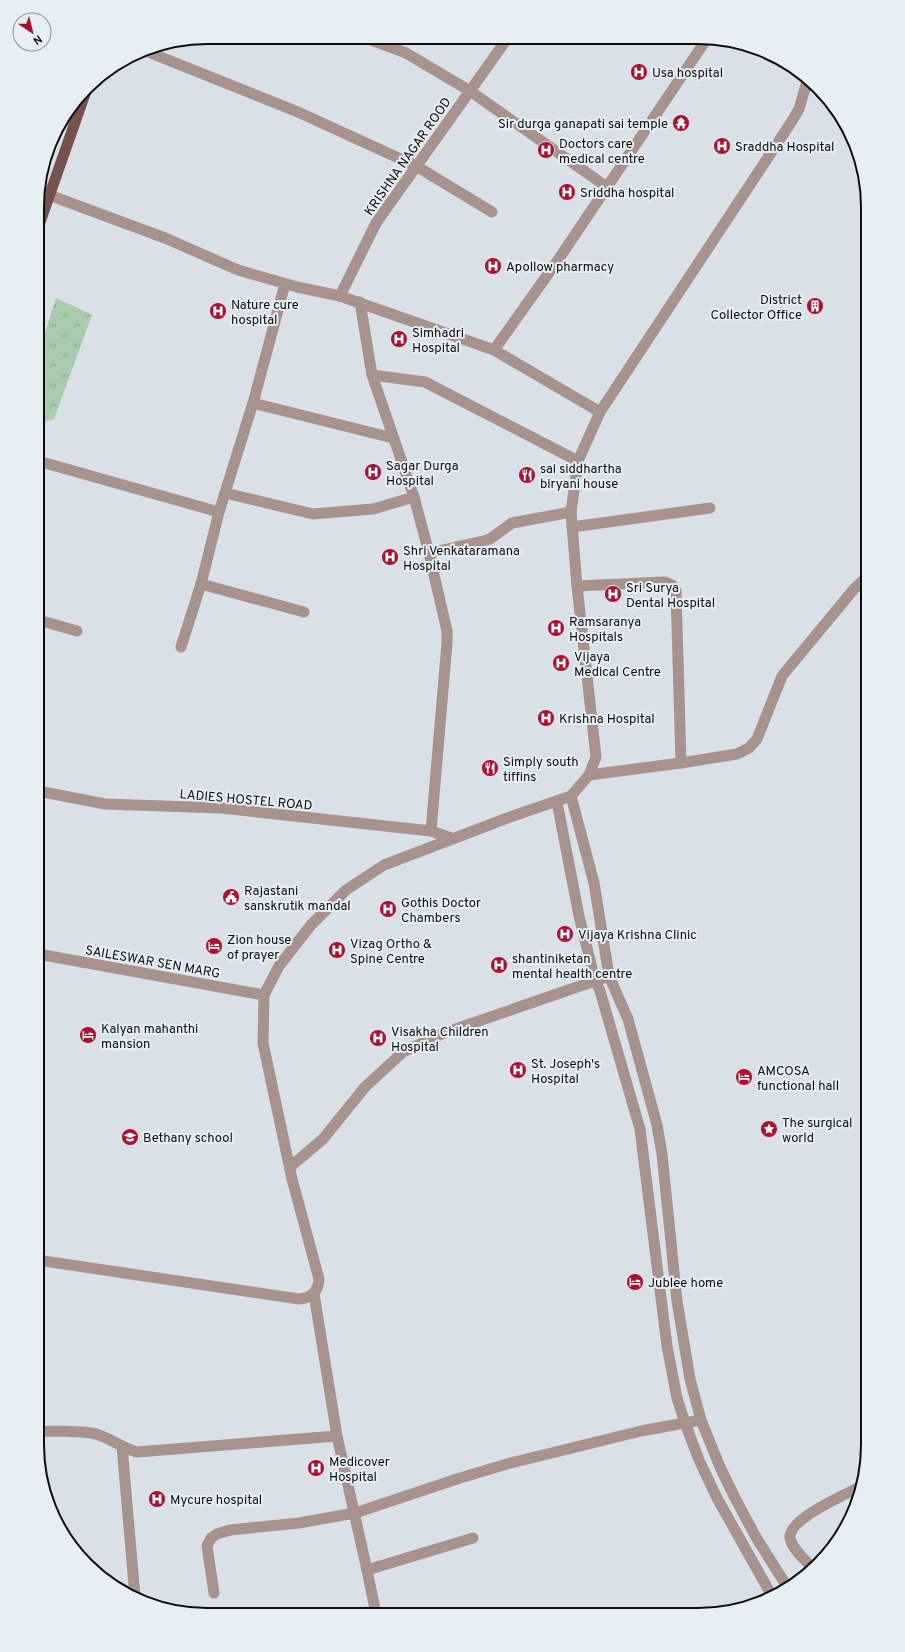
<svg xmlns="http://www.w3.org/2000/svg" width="905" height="1652" viewBox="0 0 905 1652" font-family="Overpass,sans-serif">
<defs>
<pattern id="grass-tufts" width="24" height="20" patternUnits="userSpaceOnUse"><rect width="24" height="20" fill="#a8cbac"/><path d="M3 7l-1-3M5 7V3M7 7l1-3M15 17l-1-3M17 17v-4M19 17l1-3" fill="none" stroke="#8fad93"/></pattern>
</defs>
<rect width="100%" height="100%" fill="#d9e0e7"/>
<!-- grass -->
<polygon fill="url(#grass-tufts)" points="56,298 92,315 54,419 46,421 44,428 38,434 38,355"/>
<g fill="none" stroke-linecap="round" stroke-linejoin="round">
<!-- minor -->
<g stroke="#a8928e" stroke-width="11">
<polyline points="366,38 406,53 470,91 607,187"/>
<polyline points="143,50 298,112 416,166 492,212"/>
<polyline points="49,195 165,238 238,270 297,287 340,296 494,350 600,412"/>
<polyline points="340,296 376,223 507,39"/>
<polyline points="360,302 372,375 414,497 429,553 447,631 447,643 431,831"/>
<polyline points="494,350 558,260 706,40"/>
<polyline points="372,375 425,382 578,461"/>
<polyline points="253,403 285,284"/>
<polyline points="38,461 219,512"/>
<polyline points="225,493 313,514 373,509 414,497"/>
<polyline points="572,527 710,508"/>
<polyline points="429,553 483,541 490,539 512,523 571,512"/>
<polyline points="201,584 304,612"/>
<polyline points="577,586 665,582 672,585 676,591 681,763"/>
<polyline points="38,620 77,631"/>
<polyline points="181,647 201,584 219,512 253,403 393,438"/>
<polyline points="589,775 681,763 737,754 749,748 757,739 782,676 854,589 868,576"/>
<polyline points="38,791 105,804 221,808 431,831 451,838"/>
<polyline points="38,954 264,995"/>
<polyline points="290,1167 323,1139 365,1087 403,1052 444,1033 609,976"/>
<polyline points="314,1294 337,1436 367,1570 376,1614"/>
<path d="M37,1431C55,1432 73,1430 91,1433C107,1435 121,1448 137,1452L337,1436"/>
<polyline points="122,1446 135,1597"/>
<path d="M812,1567C805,1560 792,1549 790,1538C788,1519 846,1494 860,1487"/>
<polyline points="367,1570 473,1538"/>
<polyline points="214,1593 207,1546 211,1538 217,1534 230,1530 299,1523 355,1513 460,1478 507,1464 641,1431 701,1420"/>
</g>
<!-- tertiary -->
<g stroke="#a8928e" stroke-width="11">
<polyline points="571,796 594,883 609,976 628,1019 657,1125 662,1154 677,1301 690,1379 701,1420 720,1467 735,1498 757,1539 788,1588"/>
<polyline points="557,802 579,916 595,980 600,991 640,1129 667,1346 677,1398 685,1423 699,1460 717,1498 772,1596"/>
<path d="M37,1260L299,1299C311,1298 318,1292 319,1279L292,1179L263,1043L264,995L279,966L311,925L346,890L384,865L510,817L571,796L589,775L596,757L577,586L571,512L578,461L600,412L792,121L799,109L808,78"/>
</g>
<!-- primary -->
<g stroke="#77514b" stroke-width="11">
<polyline points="51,143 55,131"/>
<polyline points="38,228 86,91"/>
</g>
</g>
<!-- icons -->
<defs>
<g id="hospital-disc" transform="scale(0.9)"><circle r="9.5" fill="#a91232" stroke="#e7eef4"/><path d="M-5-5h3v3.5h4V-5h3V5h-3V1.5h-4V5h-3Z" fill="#fff"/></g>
<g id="temple-disc" transform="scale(0.9)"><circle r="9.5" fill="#a91232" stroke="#e7eef4"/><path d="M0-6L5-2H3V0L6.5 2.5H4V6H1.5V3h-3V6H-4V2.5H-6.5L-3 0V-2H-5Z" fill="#fff"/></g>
<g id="building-disc" transform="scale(0.9)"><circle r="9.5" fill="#a91232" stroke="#e7eef4"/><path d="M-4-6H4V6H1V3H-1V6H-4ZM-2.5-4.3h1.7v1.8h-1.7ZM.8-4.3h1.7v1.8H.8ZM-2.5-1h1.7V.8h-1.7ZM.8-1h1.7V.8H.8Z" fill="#fff"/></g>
<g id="restaurant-disc" transform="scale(0.9)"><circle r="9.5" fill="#a91232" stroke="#e7eef4"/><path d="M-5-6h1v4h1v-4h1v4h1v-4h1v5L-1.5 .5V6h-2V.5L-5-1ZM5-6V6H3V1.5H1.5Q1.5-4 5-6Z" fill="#fff"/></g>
<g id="civic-disc" transform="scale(0.9)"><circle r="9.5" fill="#a91232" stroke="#e7eef4"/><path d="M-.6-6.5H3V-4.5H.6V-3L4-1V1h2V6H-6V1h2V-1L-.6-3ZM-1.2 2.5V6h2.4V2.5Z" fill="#fff"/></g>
<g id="hotel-disc" transform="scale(0.9)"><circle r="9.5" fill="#a91232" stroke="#e7eef4"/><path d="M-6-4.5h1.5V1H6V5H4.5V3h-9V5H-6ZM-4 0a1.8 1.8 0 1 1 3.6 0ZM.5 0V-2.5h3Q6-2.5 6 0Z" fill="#fff"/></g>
<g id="sight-disc" transform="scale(0.9)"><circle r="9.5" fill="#a91232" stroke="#e7eef4"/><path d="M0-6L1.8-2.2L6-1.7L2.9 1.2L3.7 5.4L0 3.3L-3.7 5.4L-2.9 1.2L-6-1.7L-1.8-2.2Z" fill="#fff"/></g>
<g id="school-disc" transform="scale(0.9)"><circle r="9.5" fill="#a91232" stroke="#e7eef4"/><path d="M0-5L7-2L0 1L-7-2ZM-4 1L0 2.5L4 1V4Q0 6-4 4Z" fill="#fff"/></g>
</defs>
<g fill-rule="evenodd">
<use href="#hospital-disc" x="639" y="72"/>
<use href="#temple-disc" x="681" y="123"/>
<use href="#hospital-disc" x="722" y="146"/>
<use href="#hospital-disc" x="546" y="150"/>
<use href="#hospital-disc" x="567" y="192"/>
<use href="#hospital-disc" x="493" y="266"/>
<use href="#building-disc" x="815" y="306"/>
<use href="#hospital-disc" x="218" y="311"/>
<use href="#hospital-disc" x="399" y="339"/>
<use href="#hospital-disc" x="373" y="472"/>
<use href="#restaurant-disc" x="527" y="475"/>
<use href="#hospital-disc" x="390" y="557"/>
<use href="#hospital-disc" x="613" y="594"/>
<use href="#hospital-disc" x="556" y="628"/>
<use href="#hospital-disc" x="561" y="663"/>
<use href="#hospital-disc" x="546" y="718"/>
<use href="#restaurant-disc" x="490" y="768"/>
<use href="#civic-disc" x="231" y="897"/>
<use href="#hospital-disc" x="388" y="909"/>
<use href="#hospital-disc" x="565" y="934"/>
<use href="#hotel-disc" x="214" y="946"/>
<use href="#hospital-disc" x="337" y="950"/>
<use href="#hospital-disc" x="499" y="965"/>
<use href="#hotel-disc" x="88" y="1035"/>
<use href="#hospital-disc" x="378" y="1038"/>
<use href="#hospital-disc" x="518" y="1070"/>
<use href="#hotel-disc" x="744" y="1077"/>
<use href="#sight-disc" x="769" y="1129"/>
<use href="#school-disc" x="130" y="1137"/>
<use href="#hotel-disc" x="635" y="1282"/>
<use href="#hospital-disc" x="316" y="1468"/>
<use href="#hospital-disc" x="157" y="1499"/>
</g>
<g text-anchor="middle" stroke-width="4" stroke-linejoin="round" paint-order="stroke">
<!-- poi labels -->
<g font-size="13" fill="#0b0d10" stroke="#e7eef4" text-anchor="start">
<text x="652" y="77">Usa hospital</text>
<text x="668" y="128" text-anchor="end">Sir durga ganapati sai temple</text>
<text x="559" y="148">Doctors care<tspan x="559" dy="15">medical centre</tspan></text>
<text x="735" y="151">Sraddha Hospital</text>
<text x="580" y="197">Sriddha hospital</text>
<text x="506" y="271">Apollow pharmacy</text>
<text x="802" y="304" text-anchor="end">District<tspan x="802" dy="15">Collector Office</tspan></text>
<text x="231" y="309">Nature cure<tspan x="231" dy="15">hospital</tspan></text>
<text x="412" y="337">Simhadri<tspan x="412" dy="15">Hospital</tspan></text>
<text x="386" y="470">Sagar Durga<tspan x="386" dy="15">Hospital</tspan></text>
<text x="540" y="473">sai siddhartha<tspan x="540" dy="15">biryani house</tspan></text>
<text x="403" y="555">Shri Venkataramana<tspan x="403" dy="15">Hospital</tspan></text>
<text x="626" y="592">Sri Surya<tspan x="626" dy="15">Dental Hospital</tspan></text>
<text x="569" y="626">Ramsaranya<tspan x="569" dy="15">Hospitals</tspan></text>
<text x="574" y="661">Vijaya<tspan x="574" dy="15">Medical Centre</tspan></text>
<text x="559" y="723">Krishna Hospital</text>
<text x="503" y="766">Simply south<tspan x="503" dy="15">tiffins</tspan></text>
<text x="244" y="895">Rajastani<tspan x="244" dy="15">sanskrutik mandal</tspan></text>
<text x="401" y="907">Gothis Doctor<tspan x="401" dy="15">Chambers</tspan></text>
<text x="578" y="939">Vijaya Krishna Clinic</text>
<text x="227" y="944">Zion house<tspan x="227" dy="15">of prayer</tspan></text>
<text x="350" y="948">Vizag Ortho &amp;<tspan x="350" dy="15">Spine Centre</tspan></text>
<text x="512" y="963">shantiniketan<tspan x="512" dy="15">mental health centre</tspan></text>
<text x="101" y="1033">Kalyan mahanthi<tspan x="101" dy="15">mansion</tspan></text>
<text x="391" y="1036">Visakha Children<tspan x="391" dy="15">Hospital</tspan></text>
<text x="531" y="1068">St. Joseph's<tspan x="531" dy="15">Hospital</tspan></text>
<text x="757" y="1075">AMCOSA<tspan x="757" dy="15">functional hall</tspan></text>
<text x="782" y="1127">The surgical<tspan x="782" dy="15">world</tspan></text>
<text x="143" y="1142">Bethany school</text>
<text x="648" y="1287">Jublee home</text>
<text x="329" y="1466">Medicover<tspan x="329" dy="15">Hospital</tspan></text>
<text x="170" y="1504">Mycure hospital</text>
</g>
<!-- street labels -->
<g font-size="13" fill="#0b0d10" stroke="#e7eef4">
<text transform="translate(407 156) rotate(-55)" y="5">KRISHNA NAGAR ROOD</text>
<text transform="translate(246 799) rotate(5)" y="5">LADIES HOSTEL ROAD</text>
<text transform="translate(153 961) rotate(10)" y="5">SAILESWAR SEN MARG</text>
</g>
</g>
<!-- crop -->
<path d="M0 0H905V1652H0ZM207 44H698A163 163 0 0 1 861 207V1445A163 163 0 0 1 698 1608H207A163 163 0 0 1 44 1445V207A163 163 0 0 1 207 44Z" fill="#e7eef4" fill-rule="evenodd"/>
<path fill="none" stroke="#0b0d10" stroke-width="2" d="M207 44H698A163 163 0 0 1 861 207V1445A163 163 0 0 1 698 1608H207A163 163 0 0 1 44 1445V207A163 163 0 0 1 207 44Z"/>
<!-- north arrow -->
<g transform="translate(32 32) rotate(145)"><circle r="19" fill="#e7eef4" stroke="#8f9499"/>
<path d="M0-3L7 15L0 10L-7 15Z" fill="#a91232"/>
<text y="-6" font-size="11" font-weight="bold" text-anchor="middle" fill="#0b0d10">N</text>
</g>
</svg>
